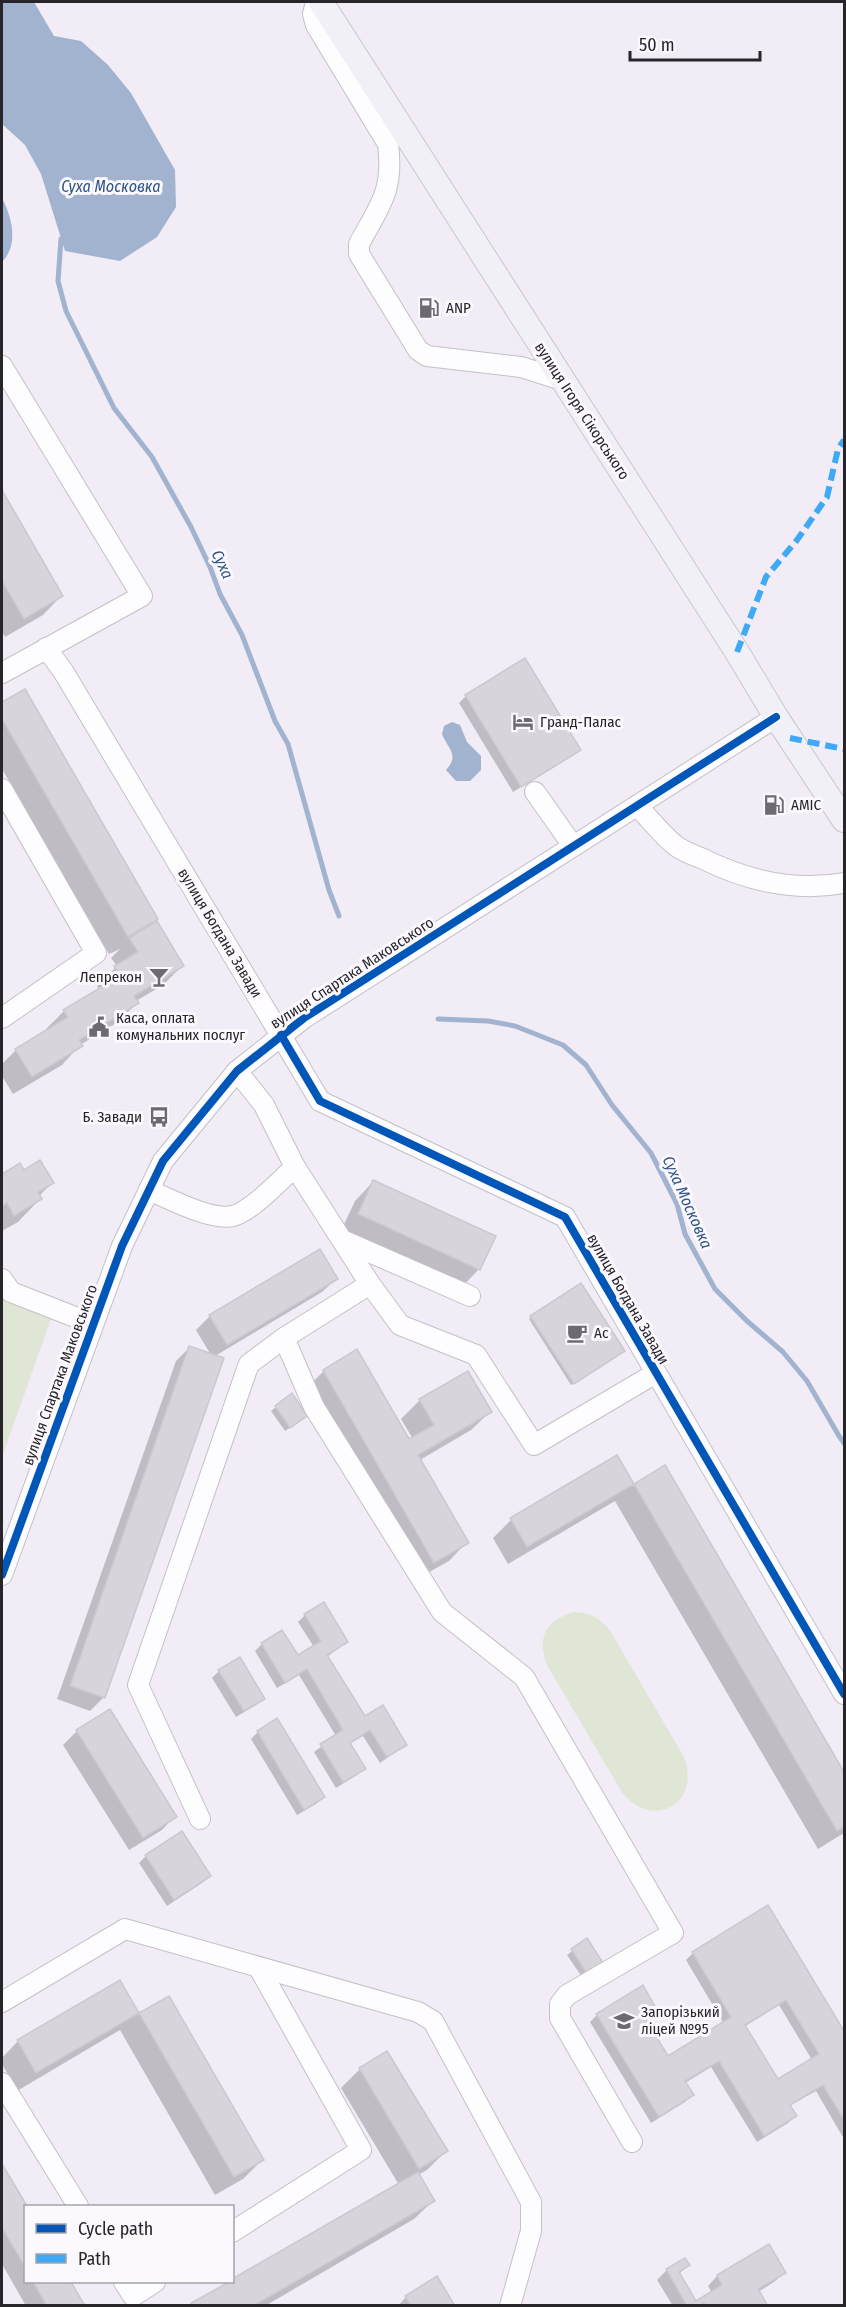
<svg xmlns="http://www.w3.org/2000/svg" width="846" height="2307" viewBox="0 0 846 2307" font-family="'Fira Sans Condensed',sans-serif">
<rect width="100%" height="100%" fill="#f1ecf5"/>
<!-- green -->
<g fill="#e0e6d6">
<polygon points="2,1294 52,1316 2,1457"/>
<path d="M573,1612C589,1612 598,1617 609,1629L684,1757C701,1803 655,1830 623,1794L547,1665C537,1638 545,1621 573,1612Z"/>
</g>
<!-- water -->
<g fill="#a1b3cf">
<polygon points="2,2 34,2 54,36 81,41 108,65 131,93 175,170 176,207 157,237 120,261 65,251 41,174 25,145 2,124"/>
<path d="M2,198C12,217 19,245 2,262Z"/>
<path d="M452,722L460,725L467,742L481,756V770L470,781H456L446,770C460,755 448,749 442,734L444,726Z"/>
</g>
<!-- shadow -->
<g fill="#0003" fill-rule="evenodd">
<polygon points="2,493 61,596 43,615 5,637 2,631"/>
<polygon points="524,660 579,749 572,756 513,792 459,703 466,696"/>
<polygon points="24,691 156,919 148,927 182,966 163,985 136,1001 137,1003 118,1022 80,1045 62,1065 13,1094 2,1076 2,1064 16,1050 47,1031 46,1029 64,1011 99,990 97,986 117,966 111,958 120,949 109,954 2,769 2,704"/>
<polygon points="20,1165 23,1172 52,1183 39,1196 40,1199 18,1222 2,1231 2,1175"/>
<polygon points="373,1182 479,1269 461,1288 340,1233 355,1201"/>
<polygon points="336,1279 322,1292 215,1356 104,1697 90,1711 57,1699 176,1361 189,1348 211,1355 196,1330 210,1316"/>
<polygon points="581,1285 622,1352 571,1385 529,1319"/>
<polygon points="324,1371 409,1441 413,1439 401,1419 420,1400 467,1373 490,1412 471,1430 420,1460 467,1542 449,1561 415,1580 305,1389"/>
<polygon points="276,1407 301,1420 285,1431 271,1411"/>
<polygon points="616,1457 633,1486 664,1467 844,1775 844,1833 818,1849 615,1501 508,1564 493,1538 511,1520"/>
<polygon points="305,1615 346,1642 327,1657 364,1719 405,1745 380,1763 363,1736 349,1744 364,1768 357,1775 336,1788 314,1752 336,1736 299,1675 277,1688 255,1651 262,1644 298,1657 314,1647 298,1622"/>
<polygon points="219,1671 263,1698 256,1705 236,1717 212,1678"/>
<polygon points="77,1731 175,1816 162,1830 129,1850 63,1745"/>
<polygon points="258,1732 323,1797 316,1804 297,1815 251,1739"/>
<polygon points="146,1856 209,1876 202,1883 167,1906 139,1863"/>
<path d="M768,1907L844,2034V2139L816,2091L789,2106L795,2116L788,2123L757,2142L711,2067L685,2083L692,2095L685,2102L651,2123L590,2022L597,2015L656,2010L644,2019L667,2058L724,2024L686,1960L693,1953ZM779,2005L812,2060L777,2082L744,2027Z"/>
<polygon points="587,1940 602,1963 582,1977 567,1955"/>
<polygon points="120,1982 139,2015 140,2014 262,2160 243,2179 215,2195 120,2030 17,2091 2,2064 2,2058 18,2041"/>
<polygon points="387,2053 446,2151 427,2170 418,2175 433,2201 414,2219 265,2306 191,2306 399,2185 341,2088 360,2069"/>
<polygon points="2,2167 26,2207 26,2282 69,2282 83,2306 26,2306 2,2264"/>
<polygon points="768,2246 784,2273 774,2282 758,2292 766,2306 673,2306 657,2280 667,2270 685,2260 688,2265 678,2275 695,2303 712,2293 708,2286 717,2276"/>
<polygon points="406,2297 453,2306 398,2306"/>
</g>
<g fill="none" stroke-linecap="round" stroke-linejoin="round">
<!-- stream -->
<g stroke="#a1b3cf" stroke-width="5">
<polyline points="61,239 58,281 66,311 114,408 152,457 191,527 210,567 220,594 242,635 275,721 288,744 329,890 339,916"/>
<polyline points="438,1019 488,1021 515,1026 563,1045 586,1065 612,1105 651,1153 677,1204 685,1234 715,1289 747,1321 783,1352 807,1381 839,1436 844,1443"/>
</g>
</g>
<!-- building -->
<g fill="#d8d4db" stroke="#ccc8d0" stroke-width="1.5" fill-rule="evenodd">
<polygon points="2,490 63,596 24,619 2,581"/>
<polygon points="525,658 581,750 521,787 465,695"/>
<polygon points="25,689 158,919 128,937 2,719 2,702"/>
<polygon points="157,921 184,966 134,996 139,1003 79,1040 83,1046 32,1077 15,1049 68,1017 63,1010 120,976 114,966 138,952 129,938"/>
<polygon points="40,1160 54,1183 38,1192 42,1199 14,1216 7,1203 2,1206 2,1174 20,1163 24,1170"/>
<polygon points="373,1180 496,1236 480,1270 358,1214"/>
<polygon points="320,1249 338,1279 227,1345 209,1315"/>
<polygon points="581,1283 625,1351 574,1384 530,1316"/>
<polygon points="189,1346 224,1358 105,1698 70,1686"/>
<polygon points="357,1349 409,1439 434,1425 419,1399 468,1371 492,1412 418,1455 469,1543 434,1563 323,1370"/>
<polygon points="292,1393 307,1416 290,1428 275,1406"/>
<polygon points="617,1455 634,1484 527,1547 510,1518"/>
<polygon points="665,1465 844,1772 844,1827 837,1831 634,1484"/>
<polygon points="324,1602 348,1642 327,1655 365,1716 383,1705 407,1745 387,1757 370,1730 350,1743 366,1769 343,1782 320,1744 343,1730 307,1669 285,1683 261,1643 282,1630 298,1655 321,1641 304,1614"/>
<polygon points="240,1657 265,1699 244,1711 218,1670"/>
<polygon points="110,1709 177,1817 143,1838 76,1730"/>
<polygon points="277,1718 325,1797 304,1810 257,1731"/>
<polygon points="182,1831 211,1876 174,1900 145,1855"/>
<path d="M768,1905L844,2031V2120L823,2085L790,2105L797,2116L764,2136L719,2061L685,2081L694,2095L659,2117L596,2014L643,1985L657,2010L645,2018L668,2056L731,2017L692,1952ZM786,2000L819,2054L778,2079L745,2025Z"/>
<polygon points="587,1938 603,1963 587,1974 571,1949"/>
<polygon points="120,1980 139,2013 36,2073 17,2040"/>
<polygon points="169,1996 264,2160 234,2177 139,2013"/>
<polygon points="387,2051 448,2151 419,2169 359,2068"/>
<polygon points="2,2164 27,2206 26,2268 2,2228"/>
<polygon points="418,2172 435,2201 253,2306 193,2306 191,2303 229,2282 232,2282 232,2279"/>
<polygon points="769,2244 786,2273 758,2289 768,2306 706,2306 704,2303 699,2306 687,2306 666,2269 685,2258 690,2265 679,2272 696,2301 722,2285 717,2275"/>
<polygon points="437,2276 455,2306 411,2306 405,2296"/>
<polygon points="33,2282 71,2282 85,2306 47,2306"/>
</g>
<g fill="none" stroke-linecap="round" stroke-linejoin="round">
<!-- minor casing -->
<g stroke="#c4c1c7" stroke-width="22">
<g id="minor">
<path d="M316,2L313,14L316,25L388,144C394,191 380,205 359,244V254L418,350L427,356L521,367L562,380"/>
<polyline points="2,366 142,596 2,673"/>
<polyline points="46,648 63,671 320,1101 565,1217 844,1694"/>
<polyline points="2,789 96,953 2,1018"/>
<polyline points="535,792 573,846"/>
<path d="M637,806C650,819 662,835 676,846C683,851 693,855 701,858C745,880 795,892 844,883"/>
<polyline points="237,1071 264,1105 295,1167 370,1284 400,1325 476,1355 534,1445 656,1373"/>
<path d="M149,1190C169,1199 212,1221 233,1216C253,1210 279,1181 295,1167"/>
<polyline points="342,1240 470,1296"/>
<polyline points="2,1279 11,1292 93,1324"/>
<polyline points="370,1284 284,1338 314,1407 442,1612 524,1677 673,1933 567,1995 560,2004 560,2018 632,2142"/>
<polyline points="2,1575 122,1246 163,1161 237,1071 304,1018 776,717"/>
<polyline points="200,1819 138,1685 247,1369 249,1364 284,1338"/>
<polyline points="2,2002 125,1929 418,2012 433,2021 531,2202 531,2231 510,2306"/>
<polyline points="2,2083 78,2206"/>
<polyline points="232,2232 361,2150 259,1968"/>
<polyline points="124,2282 133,2296 155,2282"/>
</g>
</g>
<!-- major casing -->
<g stroke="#cbc8cc" stroke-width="26">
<polyline id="major" points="321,2 737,652 776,717 844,820"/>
</g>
<!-- minor -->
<use href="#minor" stroke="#fdfcfe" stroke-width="20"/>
<!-- major -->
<use href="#major" stroke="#f1f0f6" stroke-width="24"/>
<!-- quiet -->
<g stroke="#3fa9f5" stroke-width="6" stroke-dasharray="12 6" stroke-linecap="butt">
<polyline points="737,652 766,577 797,540 827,497 838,449 844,440"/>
<polyline points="790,738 844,749"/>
</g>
<!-- cycleway casing -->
<g stroke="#fbf8fe" stroke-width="11">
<g id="cycleway">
<polyline points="281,1035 320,1101 565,1217 844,1694"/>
<polyline points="2,1575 122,1246 163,1161 237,1071 304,1018 776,717"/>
</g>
</g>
<!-- cycleway -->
<use href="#cycleway" stroke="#0057b8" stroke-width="8"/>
</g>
<!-- icons -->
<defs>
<g id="fuel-bare" transform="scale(1.62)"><path d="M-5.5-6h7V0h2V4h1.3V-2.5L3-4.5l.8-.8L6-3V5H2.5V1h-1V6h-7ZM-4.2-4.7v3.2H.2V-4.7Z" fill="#6e6a71" stroke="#fbf8fe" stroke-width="2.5" paint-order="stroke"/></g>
<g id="hotel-bare" transform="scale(1.62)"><path d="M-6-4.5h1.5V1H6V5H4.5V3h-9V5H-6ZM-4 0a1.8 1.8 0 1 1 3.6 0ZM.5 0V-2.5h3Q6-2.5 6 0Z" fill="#6e6a71" stroke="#fbf8fe" stroke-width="2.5" paint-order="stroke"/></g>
<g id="bar-bare" transform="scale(1.62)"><path d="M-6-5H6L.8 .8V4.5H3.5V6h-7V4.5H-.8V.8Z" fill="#6e6a71" stroke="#fbf8fe" stroke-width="2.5" paint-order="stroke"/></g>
<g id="civic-bare" transform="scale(1.62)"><path d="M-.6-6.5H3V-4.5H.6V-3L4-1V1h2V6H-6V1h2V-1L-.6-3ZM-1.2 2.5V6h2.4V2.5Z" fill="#6e6a71" stroke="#fbf8fe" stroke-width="2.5" paint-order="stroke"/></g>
<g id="bus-bare" transform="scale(1.62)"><path d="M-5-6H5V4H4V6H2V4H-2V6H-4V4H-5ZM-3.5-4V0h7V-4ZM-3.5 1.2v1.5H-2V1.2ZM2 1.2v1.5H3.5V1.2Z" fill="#6e6a71" stroke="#fbf8fe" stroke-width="2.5" paint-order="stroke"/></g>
<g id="cafe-bare" transform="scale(1.62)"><path d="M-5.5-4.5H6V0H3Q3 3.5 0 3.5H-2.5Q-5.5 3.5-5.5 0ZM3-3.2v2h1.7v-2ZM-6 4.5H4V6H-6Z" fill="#6e6a71" stroke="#fbf8fe" stroke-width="2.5" paint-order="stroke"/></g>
<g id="school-bare" transform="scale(1.62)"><path d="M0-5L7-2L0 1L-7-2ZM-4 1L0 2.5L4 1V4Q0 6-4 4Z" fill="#6e6a71" stroke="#fbf8fe" stroke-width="2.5" paint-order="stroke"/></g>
</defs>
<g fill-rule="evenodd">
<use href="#fuel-bare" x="429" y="308"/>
<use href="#hotel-bare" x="523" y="722"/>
<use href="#fuel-bare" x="774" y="805"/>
<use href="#bar-bare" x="159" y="977"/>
<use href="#civic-bare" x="99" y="1027"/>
<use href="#bus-bare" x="159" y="1117"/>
<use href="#cafe-bare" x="577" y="1333"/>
<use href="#school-bare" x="624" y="2021"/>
</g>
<g text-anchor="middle" stroke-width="6" stroke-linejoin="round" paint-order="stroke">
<!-- poi labels -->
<g font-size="15" fill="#27242a" stroke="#fbf8fe" text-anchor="start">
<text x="446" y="313">ANP</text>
<text x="540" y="727">Гранд-Палас</text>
<text x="791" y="810">AMIC</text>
<text x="142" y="982" text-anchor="end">Лепрекон</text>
<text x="116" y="1023">Каса, оплата<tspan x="116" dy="17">комунальних послуг</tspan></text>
<text x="142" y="1122" text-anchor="end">Б. Завади</text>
<text x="594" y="1338">Ас</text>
<text x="641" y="2017">Запорізький<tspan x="641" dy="17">ліцей №95</tspan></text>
</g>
<!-- street labels -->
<g font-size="15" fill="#27242a" stroke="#fbf8fe">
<text transform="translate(582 411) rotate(57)" y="5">вулиця Ігоря Сікорського</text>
<text transform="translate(220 933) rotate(59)" y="5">вулиця Богдана Завади</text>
<text transform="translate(352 973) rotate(-33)" y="5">вулиця Спартака Маковського</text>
<text transform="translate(628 1299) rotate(60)" y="5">вулиця Богдана Завади</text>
<text transform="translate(60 1375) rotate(-70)" y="5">вулиця Спартака Маковського</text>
</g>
<!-- water labels -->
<g font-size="16" font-style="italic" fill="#2e5486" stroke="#fbf8fe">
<text x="111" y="192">Суха Московка</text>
<text transform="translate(223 564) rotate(65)" y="6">Суха</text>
<text transform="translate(688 1202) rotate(66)" y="6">Суха Московка</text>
</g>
</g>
<!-- border -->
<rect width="846" height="2307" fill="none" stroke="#27242a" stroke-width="6"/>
<!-- legend -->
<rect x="24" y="2205" width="210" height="78" fill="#fbf8fe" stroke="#a6a3a9" stroke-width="1.5"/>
<rect x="36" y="2224" width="30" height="9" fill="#0057b8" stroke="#a6a3a9" stroke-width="1.5"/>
<text x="78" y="2235" font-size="18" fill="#27242a">Cycle path</text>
<rect x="36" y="2254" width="30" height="9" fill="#3fa9f5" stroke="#a6a3a9" stroke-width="1.5"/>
<text x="78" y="2265" font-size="18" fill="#27242a">Path</text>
<!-- scale -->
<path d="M630 51v9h130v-9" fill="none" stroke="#27242a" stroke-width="3"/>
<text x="639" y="51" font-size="18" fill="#27242a" stroke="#fbf8fe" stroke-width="4.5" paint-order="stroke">50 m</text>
</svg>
